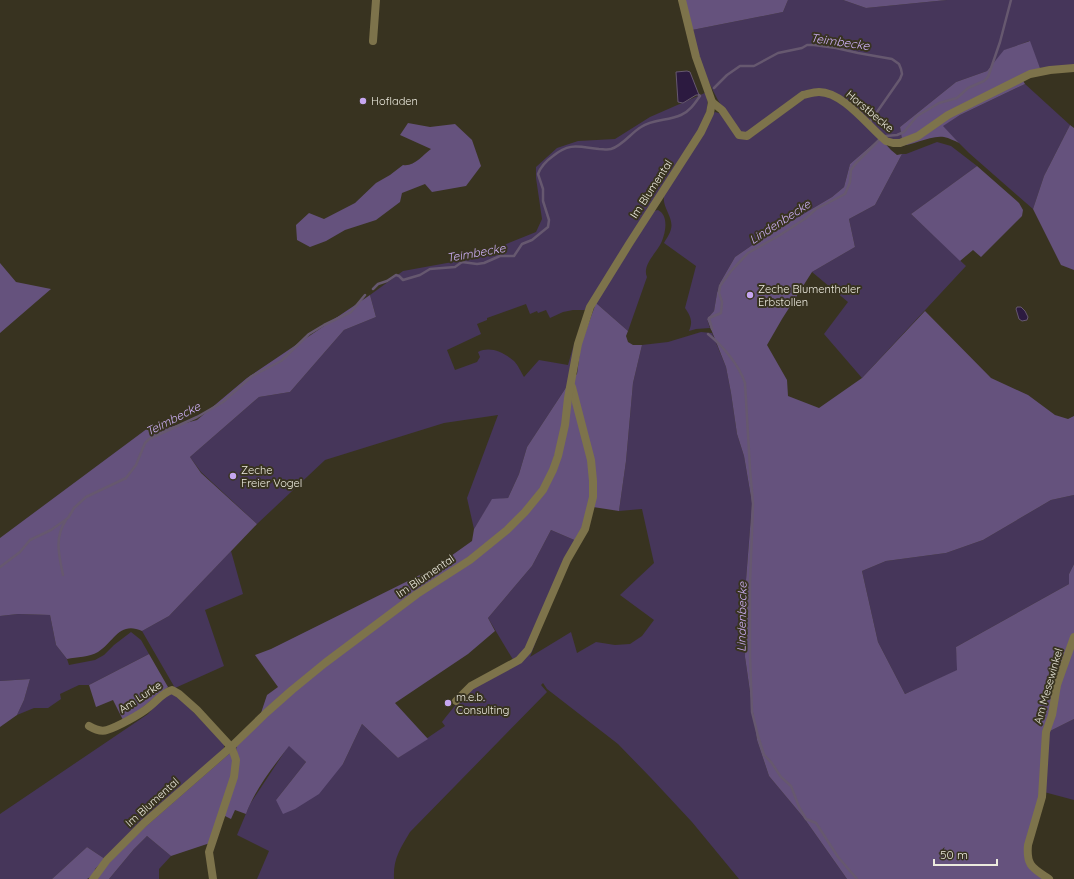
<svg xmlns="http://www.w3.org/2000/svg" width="1074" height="879" viewBox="0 0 1074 879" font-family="Quicksand,sans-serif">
<rect width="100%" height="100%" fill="#383320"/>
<!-- green -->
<g fill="#46365a">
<path d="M788,0H843L866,8L947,0H1074V65L1040,68L1029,41L1005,50L987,71L956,82L900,127L902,140L897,142L880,134L848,103L845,104L869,129L880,138L850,164L844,187L832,197L761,239L735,257L720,283L717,293L714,311L707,319L710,328L696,329L689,331C693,321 691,317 685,308L696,266L664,243C666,239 670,234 671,229C674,217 662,208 664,196C666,189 672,182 677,175C685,162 694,149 702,136C705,129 710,115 715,112L722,114L739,138L747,139L753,136C767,125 798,95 815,94C823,93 831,97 839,100L841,97C812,81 797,96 775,114C767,120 758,126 750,133H742C719,111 697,61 692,30L783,12Z"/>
<polygon points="1025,84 1070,125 1044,176 1033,209 969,153 942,126 960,115"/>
<path d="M707,92C709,105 706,115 701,127L585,310H573L563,312L550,318L546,310L538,313L537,311L530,314L526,304L487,318V320L477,324L481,334L447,350L455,370L477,362L480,357L478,352C490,346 503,352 514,361C518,365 521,372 524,377L539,360L568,365L574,344L571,380L527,447L519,474L508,498L492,500L474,529L467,498L498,415L444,423L325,460L257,524L201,472L190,457L259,397L290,392L344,330L376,317L370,295L403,271L469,259L536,232L542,219L536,178V167L557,148L578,141L615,139L650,117Z"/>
<polygon points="937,142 951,146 977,166 911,214 966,266 862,378 824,334 848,302 812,272 855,247 849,219 875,205 902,154 906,154"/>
<path d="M658,210C670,216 665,236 660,245C655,254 642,266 647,277L628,331L596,303L654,211Z"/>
<path d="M701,332L712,333L726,367L731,393L737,434L744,456L752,503L746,580L745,657L757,740L769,776L804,818L847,879H739L692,822L651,778L618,744L547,689L543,683L541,685L547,692L410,832C400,849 393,859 394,879H257L269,851L237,835L250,804L289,745L306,762L276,800L343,764L362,724L398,758L445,726L442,722C452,709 463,695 477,685C489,677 503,670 515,663L488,618L532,566L551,530L579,542L558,584L530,657L571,632L577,653L596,642L615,645L630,644L642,636L654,620L620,595L654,563L642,509L619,511L626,461L633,383L642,345L668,342Z"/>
<polygon points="1074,495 1074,564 1069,574 1069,584 956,647 958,670 905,694 878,642 862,571 886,561 946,553 983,540 1051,500"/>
<polygon points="231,551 243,594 205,610 224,666 175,688 142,631 169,616"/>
<polygon points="18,614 50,615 56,645 67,659 69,665 95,660 104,655 114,645 131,632 141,640 149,654 89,685 79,685 60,694 61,699 48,708 34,708 17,715 24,700 30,679 0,681 0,616"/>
<polygon points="169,694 174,694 180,698 224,744 224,748 105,859 87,847 52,879 0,879 0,814 148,714 163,697"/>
<polygon points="1074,719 1074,800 1044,792 1048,732"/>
<polygon points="147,836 171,856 159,869 159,879 109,879 134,849"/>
</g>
<!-- forest -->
<g fill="#65527d">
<polygon points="685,0 788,0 783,12 692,30"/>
<polygon points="843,0 947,0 866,8"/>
<path d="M1030,41L1040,68L1022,79L1025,84L960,115L943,126L959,143C955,141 949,138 944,137C929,135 914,146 898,146L902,140L900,127L956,82L987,71L1004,50Z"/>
<path d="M408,123L430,127L455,124L472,140L481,166L466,186L432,192L425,184L402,193L400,202L376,220L345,230L326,241L310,247L297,240L296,225L309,213L324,219L355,203L376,183L390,175L403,165C414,167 423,155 431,149L400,135Z"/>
<polygon points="1070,125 1074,128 1074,270 1061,265 1033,209 1044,176"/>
<polygon points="880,138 891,150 897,155 902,154 875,205 849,219 855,247 812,272 782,319 767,345 787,380 788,396 819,408 862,378 925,311 991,378 1028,395 1055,415 1068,419 1074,416 1074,495 1051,500 983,540 946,553 886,561 862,571 878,642 905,694 957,670 956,647 1069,584 1069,574 1074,564 1074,719 1048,732 1046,783 1026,855 1045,879 847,879 804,818 769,776 757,740 745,657 746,580 752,503 744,456 737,434 731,393 726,367 707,319 714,311 717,293 720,283 735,257 761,239 832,197 844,187 850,164"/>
<polygon points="977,166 1019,203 1023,210 1022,216 981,257 973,250 960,261 911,214"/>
<polygon points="0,263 16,282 51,289 0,333"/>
<path d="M370,295L376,317L344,330L290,392L259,397L190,457L201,473L257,524L169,616L142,631C119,621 114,642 98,652C89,657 77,657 67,659L56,645L50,615L18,614L0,616V538L148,428L155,431L197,420L247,378Z"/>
<path d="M596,303L628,331L626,336L628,342L633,345H642L633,383L626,461L619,511L593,507L579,542L551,530L532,566L488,618L495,631L468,654L395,703L428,739L398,758L362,724L343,764L319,794L295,809L283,814L276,800L306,762L289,746C273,767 255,789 246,814L235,810L231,819L223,815L238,756L236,749L237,746L261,713L267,695L278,687L255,655L271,649L434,568L472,541L474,529L492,499L508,498L519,474L527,447L571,380L577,374L581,344Z"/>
<polygon points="149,654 168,687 133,715 123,720 113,700 96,707 89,685"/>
<polygon points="30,679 24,700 17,715 0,727 0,681"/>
<polygon points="230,753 232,755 234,767 210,843 171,856 147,836 134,849 109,879 96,879 121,848"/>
<polygon points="87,847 105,859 95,869 94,875 87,879 52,879"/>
</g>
<!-- water -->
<g fill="#2c1a40" stroke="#66586f">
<polygon points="687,71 690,72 699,95 696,95 683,103 678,102 676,72"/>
<polygon points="1017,307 1021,307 1025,311 1028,317 1027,320 1022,321 1019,319 1016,309"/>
</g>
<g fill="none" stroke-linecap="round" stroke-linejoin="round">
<!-- stream -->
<g stroke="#66586f" stroke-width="2.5">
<polyline points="714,88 727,75 740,66 754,66 778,53 802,48 807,45 814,45 836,48 858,53 892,59 899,64 901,69 902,74 900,79 870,122"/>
<polyline points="886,136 897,135 904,132 917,116 939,103 957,98 968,88 984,81 988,77 1000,42 1011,0"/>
<path d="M373,289L378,284L387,281L396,275L399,276L403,280L420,275L430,269L455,267L462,262L477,264L484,263L500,256H514L522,244L532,240L548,227L549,220L543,201V189L538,174C541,166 546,161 553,156C570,142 579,147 599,149C603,149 607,150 611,149C622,146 631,133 641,127C653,119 668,121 681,115C690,111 695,103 700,96L699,95"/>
<polyline points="712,329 709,318 721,313 722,302 719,293 720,286 731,271 748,253 780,235 806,218 816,209 845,194 850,182 851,170 856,163 880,139"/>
<path d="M708,334C723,346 739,365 745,383L750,469L753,504L750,584V655L752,712L758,736L764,755L771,762L781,777L791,786L799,807L806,819L816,823L838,857L857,879"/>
<polyline points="0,567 20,552 30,540 51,530 68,518 74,508 86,497 126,478 136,465 145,443 149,439 197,417 223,402 252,376 281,361 309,334 324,325 351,312 365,295"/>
<path d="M63,575C59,555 54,538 66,520"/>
</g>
<!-- minor -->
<g stroke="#7d734b" stroke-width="8">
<polyline points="373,41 376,0"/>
<path d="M712,102L722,110L739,135L747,136L803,95C808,94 813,92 819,92C843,92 868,126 886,141L893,143H900L918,136L948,115L1030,74L1050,70L1074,68"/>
<polyline points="456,701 471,686 519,660 528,650 567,560 585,529 593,497 593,481 591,460 572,387"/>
<path d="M89,726C94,729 101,732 107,730C117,727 141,714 149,707C157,701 162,693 172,690L179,694L197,710L231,747L234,754L236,760L234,777L209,852L213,879"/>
<polyline points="93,879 107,860 144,823 231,747 266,713 292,690 325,663 417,594 470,560 507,530 525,512 543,490 553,470 558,456 565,425 568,398 578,344 590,307 629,244 701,132 710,113 712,102 696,57 682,0"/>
<path d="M1049,879C1033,868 1026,866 1028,845L1042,797L1046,732L1052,715L1057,685L1074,637"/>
</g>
</g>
<!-- markers -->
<g fill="#c6a6f0" stroke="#383320" stroke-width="1.5">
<circle cx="363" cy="101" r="4"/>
<circle cx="750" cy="295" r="4"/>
<circle cx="233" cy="476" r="4"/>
<circle cx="448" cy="703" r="4"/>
</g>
<g text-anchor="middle" stroke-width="4" stroke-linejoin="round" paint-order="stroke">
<!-- poi labels -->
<g font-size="11" fill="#eceade" stroke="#383320" text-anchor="start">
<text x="371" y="105">Hofladen</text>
<text x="758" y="293">Zeche Blumenthaler<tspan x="758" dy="13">Erbstollen</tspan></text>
<text x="241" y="474">Zeche<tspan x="241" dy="13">Freier Vogel</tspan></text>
<text x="456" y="701">m.e.b.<tspan x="456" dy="13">Consulting</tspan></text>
</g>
<!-- street labels -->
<g font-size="11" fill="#eceade" stroke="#383320">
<text transform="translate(870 111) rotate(40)" y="4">Horstbecke</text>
<text transform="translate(651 189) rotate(-57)" y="4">Im Blumental</text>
<text transform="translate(425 576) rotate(-34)" y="4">Im Blumental</text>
<text transform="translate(1048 686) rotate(-74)" y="4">Am Mesewinkel</text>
<text transform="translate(140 697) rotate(-33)" y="4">Am Lurke</text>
<text transform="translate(152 802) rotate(-42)" y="4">Im Blumental</text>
</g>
<!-- water labels -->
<g font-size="12" font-style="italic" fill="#ccaff4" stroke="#383320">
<text transform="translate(840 42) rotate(8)" y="4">Teimbecke</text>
<text transform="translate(780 222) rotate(-33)" y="4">Lindenbecke</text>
<text transform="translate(476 253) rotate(-10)" y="4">Teimbecke</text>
<text transform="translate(173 419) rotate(-27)" y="4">Teimbecke</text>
<text transform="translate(742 617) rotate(-89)" y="4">Lindenbecke</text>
</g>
</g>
<!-- scale -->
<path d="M934 859v6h63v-6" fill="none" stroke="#eceade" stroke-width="2"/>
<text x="940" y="859" font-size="12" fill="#eceade" stroke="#383320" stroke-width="3" paint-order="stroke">50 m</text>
</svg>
